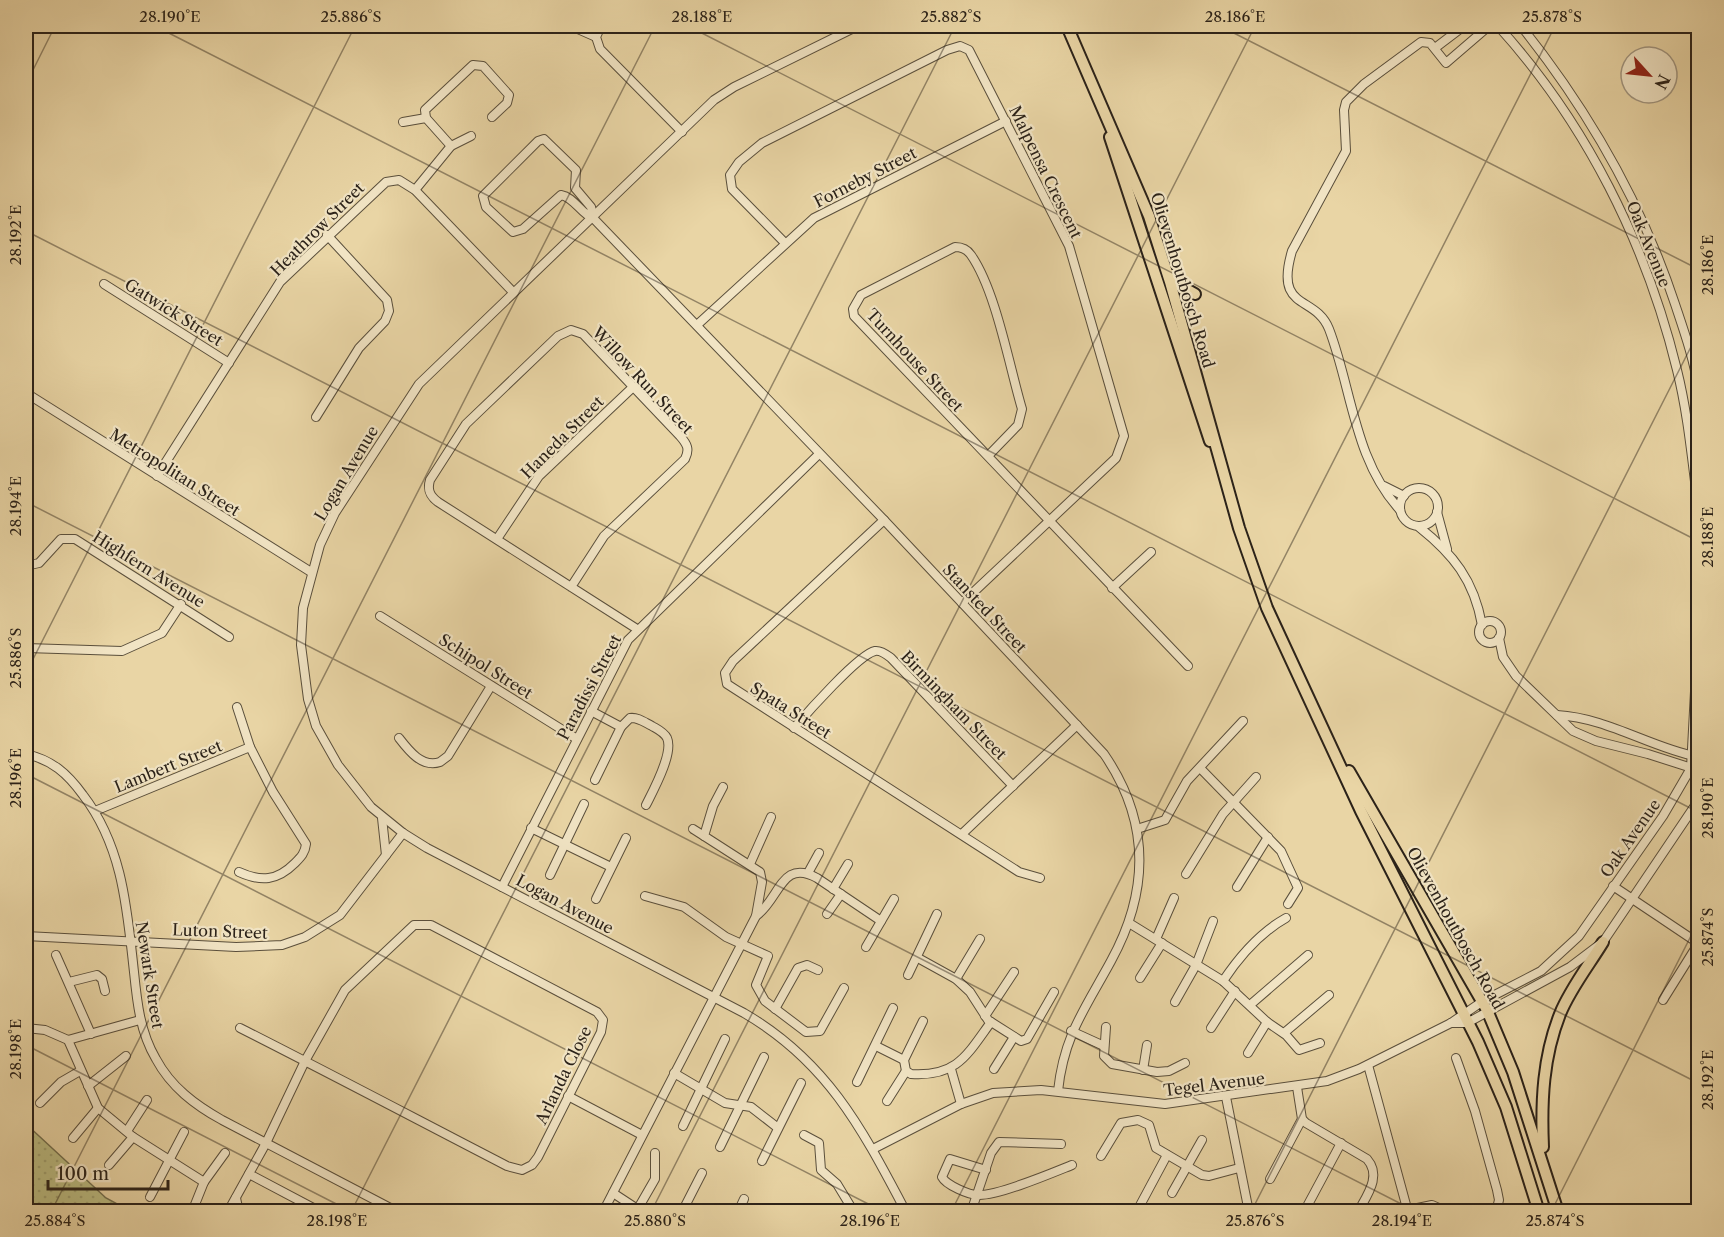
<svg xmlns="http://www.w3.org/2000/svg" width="1724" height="1237" viewBox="0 0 1724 1237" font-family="'Libre Caslon Text',serif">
<defs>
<pattern id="park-dots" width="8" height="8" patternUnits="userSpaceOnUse" patternTransform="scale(1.5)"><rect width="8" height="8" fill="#bbbc82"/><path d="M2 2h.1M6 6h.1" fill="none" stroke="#a1a170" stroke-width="1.8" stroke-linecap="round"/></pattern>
</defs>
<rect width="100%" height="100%" fill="#e9d5a5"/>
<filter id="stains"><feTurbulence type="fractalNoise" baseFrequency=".00333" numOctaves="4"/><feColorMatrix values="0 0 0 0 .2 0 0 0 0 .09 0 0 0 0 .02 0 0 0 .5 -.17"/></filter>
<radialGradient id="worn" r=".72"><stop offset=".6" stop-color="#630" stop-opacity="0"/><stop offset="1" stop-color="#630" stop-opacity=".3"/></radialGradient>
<!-- park -->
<polygon fill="url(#park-dots)" stroke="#736f4e" stroke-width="1.5" points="26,1124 106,1198 130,1211 26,1211"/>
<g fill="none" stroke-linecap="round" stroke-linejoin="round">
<!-- minor casing -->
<g stroke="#5a4f3c" stroke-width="10">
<g id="minor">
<polyline points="571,26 596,37"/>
<polyline points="601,26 596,37 600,49 682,132"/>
<polyline points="708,26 721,26"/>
<path d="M858,26L734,87L714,100L419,384L335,513L320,545L303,608L301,645L308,699L316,726L338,765L371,807L403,833L427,848L744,1013C828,1062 862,1129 906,1212"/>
<path d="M1498,26C1586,123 1646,243 1677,370C1688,414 1692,460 1698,505"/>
<path d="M1521,26C1588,110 1641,201 1675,304C1684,331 1694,359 1698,387"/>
<polyline points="1435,48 1464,26"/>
<polyline points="403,122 426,118"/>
<polyline points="451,146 426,118 425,110 473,65 483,66 509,95 507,103 492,117"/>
<polyline points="415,190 451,146 471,136"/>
<path d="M594,219L591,207L575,188L576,170L544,139L538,141L483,196L486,207L513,232L523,229L561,195C574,197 581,214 594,219L884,520L1104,754C1150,821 1150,890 1111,961C1085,1009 1064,1035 1058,1091"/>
<polyline points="785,243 732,189 730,175 739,162 762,143 947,50 960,46 969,50 1069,246 1124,436 1116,458 962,603"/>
<polyline points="104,284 229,363"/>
<polyline points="697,325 814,218 1006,121"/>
<polyline points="26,393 311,572"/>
<polyline points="316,417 359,348 385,321 389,311 387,300 327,235"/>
<path d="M988,456L1018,425L1022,409C1009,365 996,291 971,255C967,249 962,247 955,247L861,295L853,309L854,316L1188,666"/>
<polyline points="157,476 280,282 386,182 399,180 415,190 513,292"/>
<polyline points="1384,486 1404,496"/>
<circle cx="1419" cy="507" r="19"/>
<path d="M1400,510C1354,460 1352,389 1329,329C1315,294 1274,312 1292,251L1346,151L1344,110L1346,102L1364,84L1421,42L1430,43L1446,63L1489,26"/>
<polyline points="1437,512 1447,549"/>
<polyline points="884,520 733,661 725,673 727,684 1019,872 1040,878"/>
<path d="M1419,527C1453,554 1474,580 1482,625"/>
<polyline points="497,539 539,476 632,388"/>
<polyline points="26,566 39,563 61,539 75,539 229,637"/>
<path d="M571,587L604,536L685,459C690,449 687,444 680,436L583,334L571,330L558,336L466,424L430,480C427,490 430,496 438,502L637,629"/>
<polyline points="1112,588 1151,552"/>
<polyline points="380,616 577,739"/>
<circle cx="1490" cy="632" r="11"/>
<polyline points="1499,638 1503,657 1516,676 1573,731 1596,741 1648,754 1698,770"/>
<polyline points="26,648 122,651 162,633 181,604"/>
<path d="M237,707L250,747L273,792L306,844C305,853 301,857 295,863C277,881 261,882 239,872"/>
<path d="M591,711L621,727L630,718C638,717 644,722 652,726C657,729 664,732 667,738C674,753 653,791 646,805"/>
<path d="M1557,715C1608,718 1649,747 1698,757"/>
<path d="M794,728C806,714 859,654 875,651C881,650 887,655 891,658L1013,786"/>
<path d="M399,738C409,751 422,768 440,762L448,756L491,686"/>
<path d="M26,754C52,760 67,773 83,795C123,847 127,909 134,972C137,1002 140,1032 156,1059C171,1087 195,1105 222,1120L398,1212"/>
<polyline points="1200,768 1281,851 1298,888 1288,904"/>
<polyline points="595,780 621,727"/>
<polyline points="95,811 250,747"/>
<polyline points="382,818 386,855"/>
<polyline points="531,828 611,867"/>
<polyline points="693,829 704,836"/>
<polyline points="1137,829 1165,820 1187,781 1243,721"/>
<polyline points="962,834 1077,725"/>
<polyline points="750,864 771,817"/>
<polyline points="808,873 819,853"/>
<polyline points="1186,874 1223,814 1256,777"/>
<polyline points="550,875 584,804"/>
<polyline points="1613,886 1698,943"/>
<polyline points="502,887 628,640 818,455"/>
<polyline points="1237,887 1268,837"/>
<polyline points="833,889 848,864"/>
<polyline points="645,896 684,907 726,937 768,956 756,985 765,1001 806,1032 820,1031 844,988"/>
<polyline points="596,899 626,838"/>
<polyline points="827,914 841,894"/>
<path d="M756,916C780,899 781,858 817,878L881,921"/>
<polyline points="1129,923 1223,981 1267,1022 1286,1035 1299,1050 1320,1043"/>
<polyline points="26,936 236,947 282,945 305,937 340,915 403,833"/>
<polyline points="1156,939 1174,898"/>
<polyline points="866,947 894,899"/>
<polyline points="56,955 91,1034"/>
<polyline points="918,958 956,979 970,992 988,1020 1021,1041 1027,1039 1054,992"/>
<polyline points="908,975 937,914"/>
<polyline points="1140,978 1162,943"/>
<polyline points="956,979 980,939"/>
<path d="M1223,981C1239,957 1261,932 1286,918"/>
<polyline points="69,982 97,975 102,979 105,991"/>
<polyline points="1663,1000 1698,944"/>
<polyline points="1175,1002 1196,965 1213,921"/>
<polyline points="1250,1005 1308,955"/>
<polyline points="775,1009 798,968 807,965 818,970"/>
<polyline points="985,1016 1014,972"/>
<path d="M923,1021L904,1060L906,1071L911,1074C957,1077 967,1055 991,1022"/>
<polyline points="1451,1023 1467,1023 1570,967 1603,942 1698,801"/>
<polyline points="1106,1027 1104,1056 1112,1064 1157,1072 1169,1071 1185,1063"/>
<polyline points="26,1028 45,1030 68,1040 98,1108 133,1137 204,1182"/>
<polyline points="1211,1028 1235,991"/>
<polyline points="1071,1031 1104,1046"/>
<polyline points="1284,1033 1329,995"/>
<polyline points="68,1040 140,1020"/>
<polyline points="876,1046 904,1060"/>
<polyline points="1248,1053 1267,1022"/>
<polyline points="1456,1058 1475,1111 1497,1190 1499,1200 1496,1212"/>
<polyline points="1368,1065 1408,1212"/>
<polyline points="951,1069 961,1104"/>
<polyline points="994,1069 1014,1037"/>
<polyline points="1143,1070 1147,1045"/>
<polyline points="674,1073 725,1103 751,1107 778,1128"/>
<polyline points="857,1082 893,1008"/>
<polyline points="88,1086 126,1056"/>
<path d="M1297,1087L1302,1119L1306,1123L1367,1159C1382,1176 1367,1195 1358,1212"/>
<polyline points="568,1096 642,1135"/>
<polyline points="1226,1097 1249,1212"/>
<polyline points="887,1101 906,1071"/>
<polyline points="40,1103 61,1082 80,1071"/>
<polyline points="683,1126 725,1039"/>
<polyline points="127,1131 147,1100"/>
<polyline points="804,1135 819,1143 821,1170 837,1184 854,1212"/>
<polyline points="73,1138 98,1108"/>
<polyline points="720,1147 764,1057"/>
<polyline points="873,1149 961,1104 993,1093 1041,1090 1165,1104 1327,1081 1359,1069 1451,1023 1483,1001 1541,971 1579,936 1663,816 1691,768 1698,634"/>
<polyline points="1101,1156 1121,1123 1138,1120 1149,1125 1156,1148 1202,1175 1209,1176 1239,1168"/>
<polyline points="762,1161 801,1083"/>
<polyline points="109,1165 133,1137"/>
<path d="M986,1170L950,1159L942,1177C946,1185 969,1195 978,1195C998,1196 1052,1173 1072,1165"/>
<polyline points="249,1174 319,1211"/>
<polyline points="1270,1179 1302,1119"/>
<polyline points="613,1193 642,1212"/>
<polyline points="1172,1193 1202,1140"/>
<polyline points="150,1197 184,1132"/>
<polyline points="236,1198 239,1212"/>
<path d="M230,1208L266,1143L305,1061L345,990L414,925H431L597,1012L603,1020L601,1032L538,1157L532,1165L522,1170L507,1166C418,1120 329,1073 240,1028"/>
<polyline points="1408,1210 1432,1205 1448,1212"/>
<polyline points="1137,1211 1167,1155"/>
<polyline points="192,1212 204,1182 225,1153"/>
<polyline points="603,1212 756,916 762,882 760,872 704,836 713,806 723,787"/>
<polyline points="636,1212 655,1179 655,1153"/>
<polyline points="682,1212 702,1173"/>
<polyline points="738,1212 744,1199"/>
<polyline points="971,1212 991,1153 999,1142 1061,1144"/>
<polyline points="1212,1212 1214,1208"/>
<polyline points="1304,1212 1341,1143"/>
</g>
</g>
<!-- major casing -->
<g stroke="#2b2219" stroke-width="14">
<g id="major">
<polyline points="1067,26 1149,216 1170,282 1239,528 1267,608 1361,811 1478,1042 1506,1107 1539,1212"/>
<polyline points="1110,137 1210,441"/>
<polyline points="1172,275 1179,285 1195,294"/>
<polyline points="1349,771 1487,1010 1513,1072 1558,1212"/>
<path d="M1543,1147C1541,1101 1543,1057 1560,1014C1570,989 1589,965 1603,942"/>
</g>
</g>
<!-- minor -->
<use href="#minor" stroke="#f1e4c4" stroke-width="8"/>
<!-- major -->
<use href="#major" stroke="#e9d5a5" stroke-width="10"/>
</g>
<!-- ticks -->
<path fill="none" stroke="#2b2219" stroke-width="1.5" stroke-opacity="0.45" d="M155,26L1698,812M688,26L1698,541M1220,26L1698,269M26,84L55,26M26,231L1698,1083M26,502L1417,1212M26,673L355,26M26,774L884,1212M26,1045L352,1212M51,1212L655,26M351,1212L955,26M651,1212L1255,26M951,1212L1555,26M1251,1212L1698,333M1551,1212L1698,922"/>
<g text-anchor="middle" stroke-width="4.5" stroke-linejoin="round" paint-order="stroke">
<!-- street labels -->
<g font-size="16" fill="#2b2219" stroke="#f1e4c4">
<text transform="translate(1046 172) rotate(64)" y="6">Malpensa Crescent</text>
<text transform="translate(865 177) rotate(-27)" y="6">Forneby Street</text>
<text transform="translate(317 229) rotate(-45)" y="6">Heathrow Street</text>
<text transform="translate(1649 244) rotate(68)" y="6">Oak Avenue</text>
<text transform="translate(1183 280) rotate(73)" y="6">Olievenhoutbosch Road</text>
<text transform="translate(174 312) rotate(32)" y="6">Gatwick Street</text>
<text transform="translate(915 360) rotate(47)" y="6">Turnhouse Street</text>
<text transform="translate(643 380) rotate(47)" y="6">Willow Run Street</text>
<text transform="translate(562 437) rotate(-45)" y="6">Haneda Street</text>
<text transform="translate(175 472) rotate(32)" y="6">Metropolitan Street</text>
<text transform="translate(346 473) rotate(-59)" y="6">Logan Avenue</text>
<text transform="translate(149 569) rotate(32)" y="6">Highfern Avenue</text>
<text transform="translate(985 608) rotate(47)" y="6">Stansted Street</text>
<text transform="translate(486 666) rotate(32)" y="6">Schipol Street</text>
<text transform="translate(589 687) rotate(-62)" y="6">Paradissi Street</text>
<text transform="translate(954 705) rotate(46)" y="6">Birmingham Street</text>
<text transform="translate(791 710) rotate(32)" y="6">Spata Street</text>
<text transform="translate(168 766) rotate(-22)" y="6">Lambert Street</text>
<text transform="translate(1630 838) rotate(-55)" y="6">Oak Avenue</text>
<text transform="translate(565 904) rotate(28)" y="6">Logan Avenue</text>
<text transform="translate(1456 928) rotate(61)" y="6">Olievenhoutbosch Road</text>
<text transform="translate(220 931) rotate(2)" y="6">Luton Street</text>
<text transform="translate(150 975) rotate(81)" y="6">Newark Street</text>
<text transform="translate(563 1075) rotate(-64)" y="6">Arlanda Close</text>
<text transform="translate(1214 1084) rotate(-7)" y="6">Tegel Avenue</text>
</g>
</g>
<!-- margin -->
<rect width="1724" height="1237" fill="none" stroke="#e9d5a5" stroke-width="66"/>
<!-- north arrow -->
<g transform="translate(1649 75) rotate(117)"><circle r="28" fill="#f1e4c4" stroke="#a29680" stroke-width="1.5"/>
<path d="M0-4.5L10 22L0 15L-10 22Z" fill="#8f2418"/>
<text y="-9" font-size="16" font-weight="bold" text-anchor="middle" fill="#2b2219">N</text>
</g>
<!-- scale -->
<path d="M48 1180v9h120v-9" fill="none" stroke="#2b2219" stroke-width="3"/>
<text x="57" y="1180" font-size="18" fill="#2b2219" stroke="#f1e4c4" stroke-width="4.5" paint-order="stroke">100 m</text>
<rect x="33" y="33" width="1658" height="1171" fill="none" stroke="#2b2219" stroke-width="2"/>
<g font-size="15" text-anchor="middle" fill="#2b2219">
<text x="170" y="22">28.190°E</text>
<text x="351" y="22">25.886°S</text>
<text x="702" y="22">28.188°E</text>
<text x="951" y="22">25.882°S</text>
<text x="1235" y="22">28.186°E</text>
<text x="1552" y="22">25.878°S</text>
<text transform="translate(16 235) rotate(-90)" y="5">28.192°E</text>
<text transform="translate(1708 265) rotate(-90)" y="5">28.186°E</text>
<text transform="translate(16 506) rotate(-90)" y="5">28.194°E</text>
<text transform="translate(1708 537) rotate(-90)" y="5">28.188°E</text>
<text transform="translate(16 658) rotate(-90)" y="5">25.886°S</text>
<text transform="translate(16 778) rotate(-90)" y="5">28.196°E</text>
<text transform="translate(1708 808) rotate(-90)" y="5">28.190°E</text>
<text transform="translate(1708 937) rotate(-90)" y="5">25.874°S</text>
<text transform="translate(16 1049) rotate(-90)" y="5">28.198°E</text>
<text transform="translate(1708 1080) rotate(-90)" y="5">28.192°E</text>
<text x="55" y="1226">25.884°S</text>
<text x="337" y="1226">28.198°E</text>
<text x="655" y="1226">25.880°S</text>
<text x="870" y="1226">28.196°E</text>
<text x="1255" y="1226">25.876°S</text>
<text x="1402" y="1226">28.194°E</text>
<text x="1555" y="1226">25.874°S</text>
</g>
<rect width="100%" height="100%" filter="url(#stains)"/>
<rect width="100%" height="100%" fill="url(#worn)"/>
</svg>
